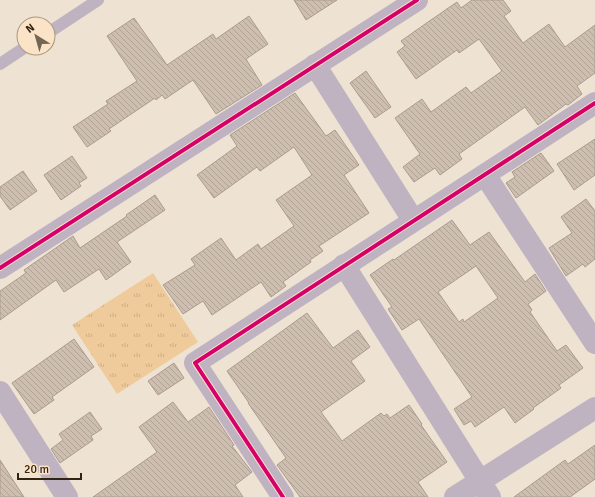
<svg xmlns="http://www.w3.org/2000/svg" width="595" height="497" viewBox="0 0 595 497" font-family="Signika,sans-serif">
<defs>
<pattern id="park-tufts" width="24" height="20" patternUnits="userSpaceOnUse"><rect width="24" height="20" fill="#efcb9c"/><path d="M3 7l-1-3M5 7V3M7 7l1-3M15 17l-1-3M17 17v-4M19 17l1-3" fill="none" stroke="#cdae85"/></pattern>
<pattern id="building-back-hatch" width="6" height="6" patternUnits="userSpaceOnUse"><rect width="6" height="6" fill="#cebeb0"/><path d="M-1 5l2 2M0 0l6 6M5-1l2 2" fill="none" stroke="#b1a396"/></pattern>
</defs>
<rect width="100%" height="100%" fill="#eee2d2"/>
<!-- park -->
<polygon fill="url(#park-tufts)" points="153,273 198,342 117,394 72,325"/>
<!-- building -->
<g fill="url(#building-back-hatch)" stroke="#aa9c8f" fill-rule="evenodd">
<polygon points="294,0 337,0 306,20"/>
<polygon points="472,0 503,0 511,11 504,16 523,43 549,24 565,47 595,25 595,73 577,86 582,94 568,105 566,104 538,125 525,107 459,154 462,159 440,175 435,168 414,182 403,167 420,154 395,118 422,99 431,112 466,87 471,93 502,71 479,39 459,53 457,50 416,79 397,52 405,46 401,41 428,22 457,2 461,8"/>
<polygon points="249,16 268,44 246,59 262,85 216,114 193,80 165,99 162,95 156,100 155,98 109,129 111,131 87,147 73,127 108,104 106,101 137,81 107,36 134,18 167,65 213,34 216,39"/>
<polygon points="366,71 391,107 375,118 350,83"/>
<polygon points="295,93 326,136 335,130 359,165 344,175 369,213 319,246 323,251 310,260 311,262 283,282 286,286 271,297 261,282 212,315 203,301 183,314 163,285 195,265 191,259 221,238 236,260 258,244 261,249 294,226 276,200 312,175 294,147 260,171 257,167 214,198 197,175 237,146 230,135"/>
<polygon points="595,139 595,175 574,190 557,164"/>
<polygon points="541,153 554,171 516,198 506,183 515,177 512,172"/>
<polygon points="72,156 87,178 79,183 81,186 61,200 44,175"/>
<polygon points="23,171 37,191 10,210 0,196 0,187"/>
<polygon points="155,195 165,210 117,242 131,262 106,280 99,269 64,292 56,280 0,320 0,291 26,273 24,270 73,236 80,248 127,216 126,215"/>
<polygon points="586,199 595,211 595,259 585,267 583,264 566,276 549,248 572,233 561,217"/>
<path d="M452,220L470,245L489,232L525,282L535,274L546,291L528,304L532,310L530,312L557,351L566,345L583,368L559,385L561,388L533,408L534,409L515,423L504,407L475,427L471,421L464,425L454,409L472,397L419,319L402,330L388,309L392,307L370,275L393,259L394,260ZM476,266L498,298L464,322L463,319L459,322L438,292Z"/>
<polygon points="307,313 333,348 358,330 370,347 351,361 365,381 321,412 342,441 381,413 384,416 387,414 390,418 409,405 422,424 421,425 447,462 418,482 428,497 300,497 277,465 286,458 248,403 249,403 227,371"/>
<polygon points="74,339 94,367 52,397 54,400 34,414 12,383"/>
<polygon points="174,363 184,378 158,395 148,381"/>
<polygon points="173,402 188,422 209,407 234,445 232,446 252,472 235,485 243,497 93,497 157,452 139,427"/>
<polygon points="90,412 102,429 91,436 93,440 60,463 51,449 63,440 59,434"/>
<polygon points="595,445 595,479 570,497 514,497 565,460 568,464"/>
<polygon points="0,460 24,497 0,497"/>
</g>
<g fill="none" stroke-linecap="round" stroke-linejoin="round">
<!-- service -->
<g stroke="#bfb2c1" stroke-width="12">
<polyline points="48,33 98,0"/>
<polyline points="0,64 24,48"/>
</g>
<!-- minor -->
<g stroke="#bfb2c1" stroke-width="22">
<polyline points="315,65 413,220"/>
<polyline points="485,175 595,343"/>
<polyline points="344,265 490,497"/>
<polyline points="0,268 417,0"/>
<polyline points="0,392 67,497"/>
<polyline points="283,497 195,363 595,103"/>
<polyline points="455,497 595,408"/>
</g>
<!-- cycleway casing -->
<g stroke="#fae3c6" stroke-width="6">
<g id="cycleway">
<polyline points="0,268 417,0"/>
<polyline points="283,497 195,363 595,103"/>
</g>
</g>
<!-- cycleway -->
<use href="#cycleway" stroke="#d6006c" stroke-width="4"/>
</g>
<!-- north arrow -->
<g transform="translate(36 36) rotate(323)"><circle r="19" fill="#fae3c6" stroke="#aa977e"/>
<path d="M0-3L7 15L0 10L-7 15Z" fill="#746655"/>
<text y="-6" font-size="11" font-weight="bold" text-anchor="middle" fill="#322411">N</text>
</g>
<!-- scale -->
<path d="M18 473v6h63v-6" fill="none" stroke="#322411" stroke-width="2"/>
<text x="24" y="473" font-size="12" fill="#322411" stroke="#fae3c6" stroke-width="3" paint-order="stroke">20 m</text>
</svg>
